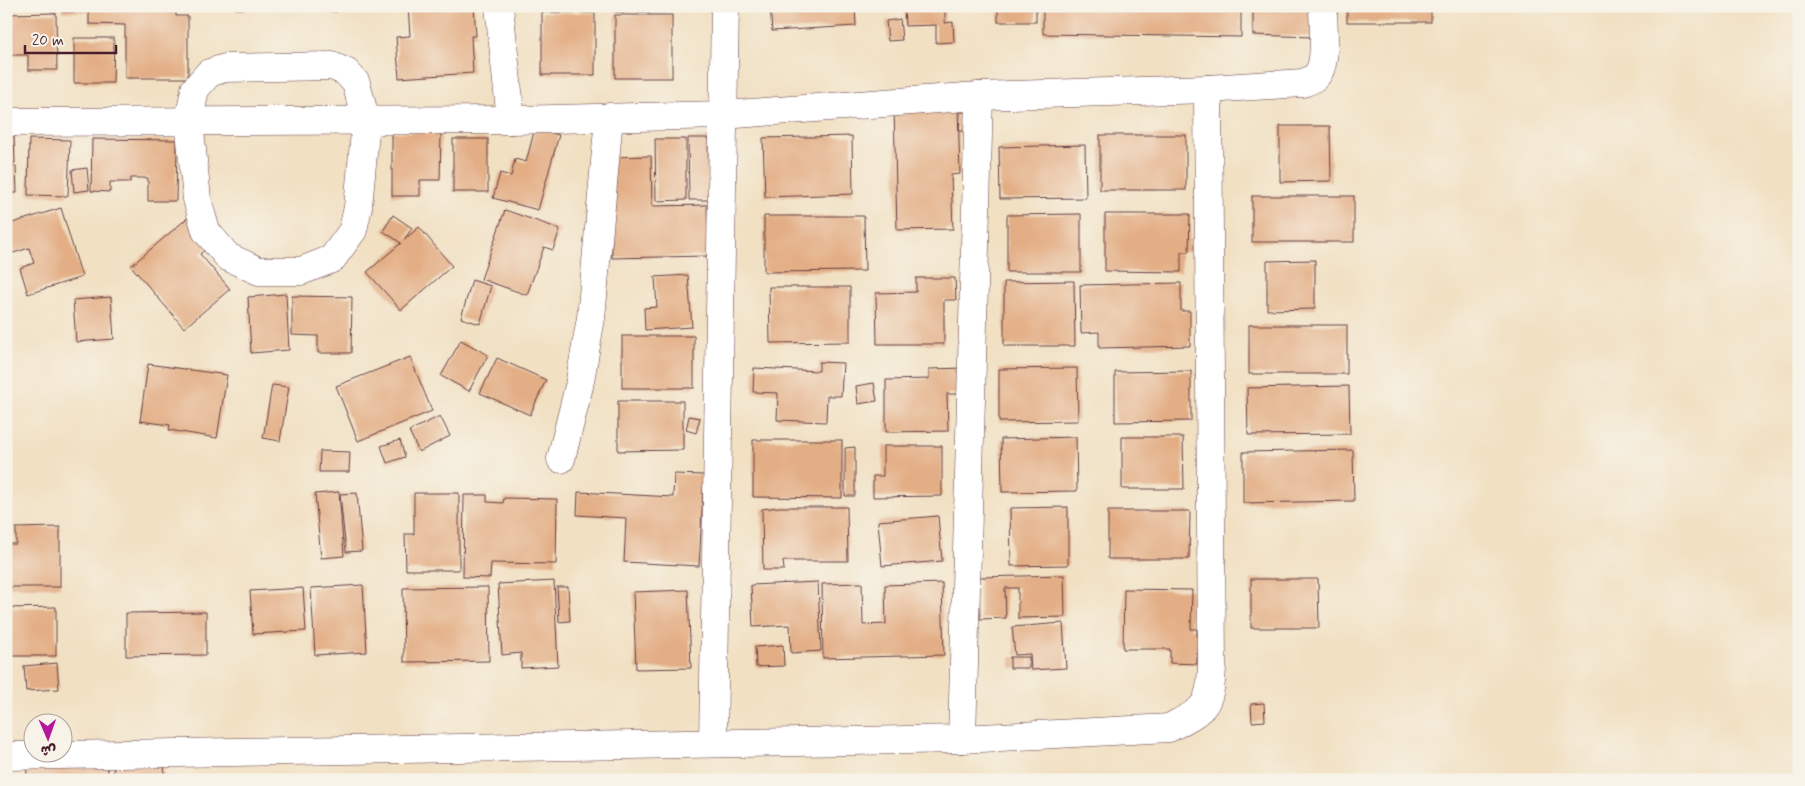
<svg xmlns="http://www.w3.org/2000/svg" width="1805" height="786" viewBox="0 0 1805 786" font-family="Mynerve,'Playpen Sans Arabic',sans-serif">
<rect width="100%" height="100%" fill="#f7f3e8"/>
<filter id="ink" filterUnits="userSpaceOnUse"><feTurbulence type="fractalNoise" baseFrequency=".02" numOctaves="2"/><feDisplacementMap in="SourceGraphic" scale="10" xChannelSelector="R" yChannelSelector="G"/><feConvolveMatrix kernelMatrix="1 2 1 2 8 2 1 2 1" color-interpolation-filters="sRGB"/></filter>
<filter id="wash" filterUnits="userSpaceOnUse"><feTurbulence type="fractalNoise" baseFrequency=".0096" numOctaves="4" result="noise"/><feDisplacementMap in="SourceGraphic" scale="20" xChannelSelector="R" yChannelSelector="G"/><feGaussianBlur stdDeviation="1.12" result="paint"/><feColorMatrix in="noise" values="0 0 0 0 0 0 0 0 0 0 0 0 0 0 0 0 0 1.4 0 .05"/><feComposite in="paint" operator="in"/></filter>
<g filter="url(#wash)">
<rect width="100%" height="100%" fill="#f1e0c2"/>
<g id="blocks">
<!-- building -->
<g fill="#e3ae85">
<polygon points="62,6 176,6 176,16 188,16 188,78 125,78 125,25 89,24 89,12 62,12"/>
<polygon points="198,6 216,6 217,8 198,9"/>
<polygon points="236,6 262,6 262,8 236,9"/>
<polygon points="301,6 337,6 336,12"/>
<polygon points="359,6 392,6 391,12"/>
<polygon points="408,6 474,6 476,36 471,36 473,73 399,78 396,37 410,36"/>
<rect x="616" y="6" width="50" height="6"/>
<polygon points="770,6 855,6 856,26 772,31"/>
<polygon points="904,6 945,6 945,23 953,22 954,42 936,43 936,25 905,26"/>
<rect x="998" y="6" width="38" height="16"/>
<polygon points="1043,6 1241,6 1241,37 1043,34"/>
<polygon points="1272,6 1314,6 1313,37 1253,35 1253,10 1272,10"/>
<rect x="1347" y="6" width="84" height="16"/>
<polygon points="542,12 595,13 595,75 542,75"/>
<polygon points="56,13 57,70 28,70 28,55 6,55 6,14"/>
<rect x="615" y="15" width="57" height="63"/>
<polygon points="900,19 902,40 888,41 886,21"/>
<polygon points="74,38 114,38 113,83 74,83"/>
<polygon points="958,106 960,174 951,175 953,229 897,230 894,108"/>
<polygon points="960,112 975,112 974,131 959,131"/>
<polygon points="1280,126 1330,126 1331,181 1280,182"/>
<polygon points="535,128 559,135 538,210 493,198 500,173 511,176 515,159 526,162"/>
<polygon points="392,132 441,132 440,180 420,180 420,196 392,196"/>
<polygon points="6,135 14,135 15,163 6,164"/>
<rect x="1100" y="135" width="86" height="55"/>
<polygon points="852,136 853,194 765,197 763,138"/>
<polygon points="688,138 708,138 709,200 689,200"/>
<polygon points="29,139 70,140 68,196 28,195"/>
<polygon points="92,139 177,140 176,201 148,201 148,178 131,178 130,182 110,182 110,192 91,191"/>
<rect x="453" y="139" width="35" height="53"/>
<polygon points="655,139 686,139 686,200 656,201"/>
<polygon points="1085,145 1086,198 1000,199 999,147"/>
<polygon points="651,156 652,206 707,205 708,256 612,258 610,157"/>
<polygon points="6,166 16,166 17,193 6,193"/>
<polygon points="87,168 89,190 74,192 72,170"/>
<rect x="1252" y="196" width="102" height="46"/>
<polygon points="61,208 82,277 28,294 20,268 34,263 29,248 10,254 6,243 6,225"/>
<polygon points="505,210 560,229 553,250 544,247 527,295 481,279"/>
<polygon points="192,214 215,241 200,254 230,289 184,328 131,266"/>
<polygon points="1081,214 1081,272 1007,272 1007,215"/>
<polygon points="1105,214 1190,214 1189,252 1181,252 1181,272 1105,271"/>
<polygon points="393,215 412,228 404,240 419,227 452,266 401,310 367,272 401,243 383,231"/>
<polygon points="764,216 864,216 865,271 764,272"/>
<polygon points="1315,260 1315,309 1267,310 1267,261"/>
<polygon points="688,275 692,327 645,330 644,308 657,307 655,277"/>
<polygon points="916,278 955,278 956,300 944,300 944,344 877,344 876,293 916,292"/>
<polygon points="472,280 491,286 480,324 461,318"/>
<polygon points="1074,281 1075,346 1004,346 1004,282"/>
<polygon points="1181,283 1181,311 1190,311 1190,346 1099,348 1099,332 1081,333 1080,285"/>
<polygon points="769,287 850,287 850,342 770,343"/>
<polygon points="286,294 289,350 251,353 248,297"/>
<polygon points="292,296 352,297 351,353 318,353 318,336 292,335"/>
<polygon points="111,297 114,339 76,342 73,300"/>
<rect x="1249" y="325" width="98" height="49"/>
<rect x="622" y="336" width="72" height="52"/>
<polygon points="461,340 488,355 469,391 441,376"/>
<polygon points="410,357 432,411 358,441 336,386"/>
<polygon points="497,358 546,380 530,415 480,393"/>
<polygon points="819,362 843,363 841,396 827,396 826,422 777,420 778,393 753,392 754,368 819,371"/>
<polygon points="148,364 227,375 217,438 169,430 170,425 140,421"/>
<polygon points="966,368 967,394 947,394 948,431 886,432 886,380 929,379 929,369"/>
<polygon points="1077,368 1078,421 999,422 999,369"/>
<polygon points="1191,371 1191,421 1115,422 1115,372"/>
<polygon points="874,383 877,401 858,404 856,386"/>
<polygon points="272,385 289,387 280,441 263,438"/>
<polygon points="1349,386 1350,434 1248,435 1247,388"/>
<polygon points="618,401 683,401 683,450 618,451"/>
<polygon points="440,416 450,436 419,452 409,431"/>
<polygon points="689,416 700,418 696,433 686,430"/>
<polygon points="1076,437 1077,491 1002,492 1001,439"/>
<polygon points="1122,437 1183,437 1184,489 1122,489"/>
<polygon points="400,440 405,457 387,463 381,446"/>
<polygon points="753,440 842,440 842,498 753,497"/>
<polygon points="883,446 942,446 942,496 873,497 873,476 883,476"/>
<polygon points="855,447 855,496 845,496 845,448"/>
<polygon points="1353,450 1354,501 1243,503 1243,452"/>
<polygon points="320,451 350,452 349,472 319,472"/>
<polygon points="674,474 704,475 699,566 624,562 626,518 577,515 578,492 673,497"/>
<polygon points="339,492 344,556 321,558 315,494"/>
<polygon points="357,493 362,551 346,552 340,494"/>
<polygon points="414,493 459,493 459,570 406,570 405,534 414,534"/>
<polygon points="464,495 487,495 487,502 503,503 504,498 557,499 556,564 491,563 490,578 463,577"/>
<polygon points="779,507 847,507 848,561 783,561 784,570 763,570 762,509"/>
<polygon points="1068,507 1068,565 1011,566 1010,508"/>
<polygon points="1108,511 1190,511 1189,559 1108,559"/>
<polygon points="938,516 942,561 882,566 878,521"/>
<polygon points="60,527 60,587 6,587 6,544 16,544 16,528"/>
<polygon points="1064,575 1065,617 1018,618 1018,588 1005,588 1006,618 980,619 979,577"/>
<polygon points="1251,579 1318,579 1319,628 1251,628"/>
<polygon points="554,581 558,666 521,668 521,653 502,655 498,584"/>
<polygon points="818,582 821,651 791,653 790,625 753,627 751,585"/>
<polygon points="862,583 863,625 886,624 885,585 942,583 944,655 823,658 822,584"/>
<polygon points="363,585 367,652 315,655 311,588"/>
<polygon points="488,587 489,661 404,662 403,588"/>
<polygon points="557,587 568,587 570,621 559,622"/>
<polygon points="303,588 306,631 253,634 250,591"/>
<polygon points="1124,589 1192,590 1191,629 1197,629 1197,664 1170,663 1170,649 1123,649"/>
<polygon points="688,590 691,668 636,669 633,592"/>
<polygon points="56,607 56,656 6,656 6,608"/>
<polygon points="206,612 206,655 126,656 126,613"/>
<polygon points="1063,623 1066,668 1031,670 1030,654 1015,655 1012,627"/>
<polygon points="783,645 784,666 756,667 755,647"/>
<rect x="1010" y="657" width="19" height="11"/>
<polygon points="57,663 59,689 26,691 24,666"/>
<polygon points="1264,703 1265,721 1252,722 1251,704"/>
<polygon points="107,748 108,780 27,780 26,749"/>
<polygon points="114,750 165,751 164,780 113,780"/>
</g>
</g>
</g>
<g filter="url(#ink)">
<use href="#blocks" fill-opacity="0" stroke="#633c42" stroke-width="1"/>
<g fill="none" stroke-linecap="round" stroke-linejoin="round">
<!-- minor casing -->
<g stroke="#633c42" stroke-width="29">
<g id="minor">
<polyline points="499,6 511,120"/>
<polygon points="332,66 346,72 356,83 366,121 358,207 353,230 332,259 301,271 259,271 228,257 206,231 197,199 189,121 195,89 209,73 225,68"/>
<path d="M6,122L511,120L723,115L979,96L1208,89L1303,83C1309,81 1315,79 1319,72C1327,58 1323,23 1323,6"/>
<polyline points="561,459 579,386 591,318 609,117"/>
<polyline points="962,739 979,96"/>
<polyline points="713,742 725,6"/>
<path d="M6,756L962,739L1169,728C1204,709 1210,709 1212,667L1208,89"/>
</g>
</g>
<!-- minor -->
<use href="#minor" stroke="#fff" stroke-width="28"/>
</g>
</g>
<!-- margin -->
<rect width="1805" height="786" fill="none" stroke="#f7f3e8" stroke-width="25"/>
<!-- north arrow -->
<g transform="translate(48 738) rotate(178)"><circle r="24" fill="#f7f3e8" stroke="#b29e9c"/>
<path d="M0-4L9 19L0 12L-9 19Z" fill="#b5179e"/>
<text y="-8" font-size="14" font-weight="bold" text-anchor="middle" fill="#4a1f2b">ش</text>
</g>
<!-- scale -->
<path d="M25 45v8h91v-8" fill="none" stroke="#4a1f2b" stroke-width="2.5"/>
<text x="32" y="45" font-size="15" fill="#4a1f2b" stroke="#f7f3e8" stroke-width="4" paint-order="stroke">20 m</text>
</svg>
